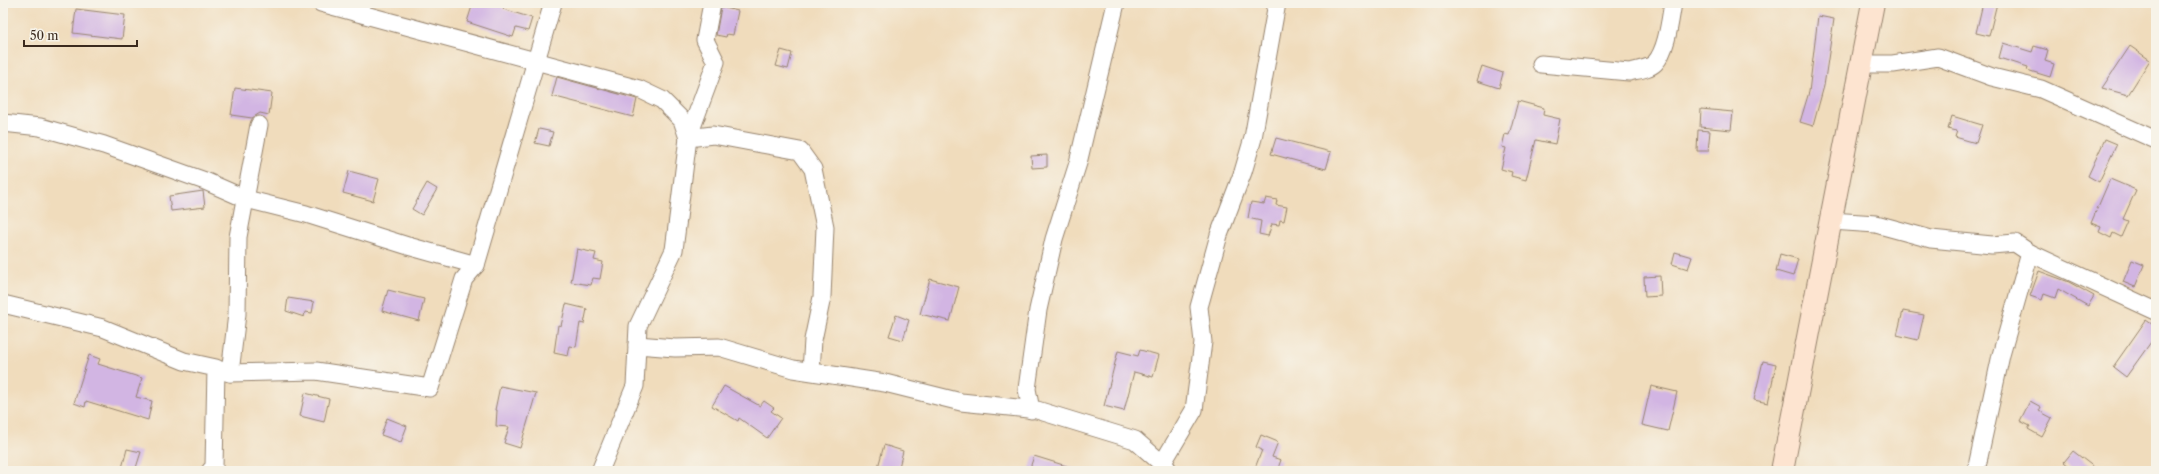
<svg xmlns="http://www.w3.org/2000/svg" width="2159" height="474" viewBox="0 0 2159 474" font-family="'Libre Caslon Text',serif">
<rect width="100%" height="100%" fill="#f7f3e8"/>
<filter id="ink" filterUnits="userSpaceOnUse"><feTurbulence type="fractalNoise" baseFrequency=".025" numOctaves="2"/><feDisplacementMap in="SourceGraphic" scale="8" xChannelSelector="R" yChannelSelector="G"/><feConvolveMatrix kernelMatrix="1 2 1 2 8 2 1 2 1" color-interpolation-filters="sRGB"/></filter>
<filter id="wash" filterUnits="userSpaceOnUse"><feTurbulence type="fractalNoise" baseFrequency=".012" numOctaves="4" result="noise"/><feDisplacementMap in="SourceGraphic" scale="16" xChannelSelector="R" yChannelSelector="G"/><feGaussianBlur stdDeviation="0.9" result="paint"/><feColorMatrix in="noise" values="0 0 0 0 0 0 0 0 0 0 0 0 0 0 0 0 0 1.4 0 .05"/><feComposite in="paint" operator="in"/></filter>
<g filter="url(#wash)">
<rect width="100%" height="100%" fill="#f0dcbc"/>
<g id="blocks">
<!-- building -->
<g fill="#d2b5e3">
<polygon points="473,3 505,3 503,9 532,18 528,31 516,28 513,37 467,22"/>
<polygon points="1983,3 1997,3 1989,36 1976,33"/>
<polygon points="721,7 738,11 733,35 727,34 726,37 716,35"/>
<polygon points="76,9 125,15 122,39 73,33"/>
<polygon points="1818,16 1834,19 1824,86 1813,126 1800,122 1809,92"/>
<polygon points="2003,43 2032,52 2034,46 2048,50 2045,61 2054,64 2050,77 2027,70 2028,67 1999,58"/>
<polygon points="2130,46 2150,60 2128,95 2102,88"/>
<polygon points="781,50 792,53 788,69 776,66"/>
<polygon points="1482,66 1503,73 1499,88 1477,81"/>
<polygon points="557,77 637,99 633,117 552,96"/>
<polygon points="235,88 272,93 269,115 260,113 252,118 231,115"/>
<polygon points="1518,101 1544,108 1543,115 1560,119 1555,144 1536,140 1526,180 1511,176 1512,172 1501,169 1506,148 1502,147 1505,134 1509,135"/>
<polygon points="1701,109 1733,112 1731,130 1700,127"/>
<polygon points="1952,116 1982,125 1976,143 1955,137 1957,131 1948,129"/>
<polygon points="539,129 553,132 549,146 535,143"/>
<polygon points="1698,130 1710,131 1708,151 1697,151"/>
<polygon points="1276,138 1331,152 1326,169 1271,154"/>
<polygon points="2105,139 2117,144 2099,182 2088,176"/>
<polygon points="1047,155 1047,167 1032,168 1031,156"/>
<polygon points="349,171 379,179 373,201 343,193"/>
<polygon points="2110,179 2136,190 2123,219 2128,221 2121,237 2113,233 2111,238 2099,232 2101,227 2091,223"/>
<polygon points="427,183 437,189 422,215 412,209"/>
<polygon points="203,191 205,207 171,211 169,196"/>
<polygon points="1266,198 1277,200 1276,205 1287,207 1284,221 1280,220 1279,225 1272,224 1268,236 1259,234 1261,221 1248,218 1251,202 1264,204"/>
<polygon points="577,249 596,253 594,260 603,262 600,279 593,278 591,285 571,282"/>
<polygon points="1675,252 1692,257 1688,269 1672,264"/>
<polygon points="1780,254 1798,259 1793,276 1776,271"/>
<polygon points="2132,260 2144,265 2135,287 2123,282"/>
<polygon points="2039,271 2069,282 2094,296 2088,306 2058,289 2055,298 2044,294 2042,300 2030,296"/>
<polygon points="1660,276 1661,296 1645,297 1644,277"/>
<polygon points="930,279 959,287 950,321 920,314"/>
<polygon points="388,290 424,299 419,321 382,311"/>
<polygon points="288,298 314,302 312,313 305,312 304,317 286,311"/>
<polygon points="566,304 587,309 584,324 580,323 576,347 570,346 568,356 554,353 558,325 561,326"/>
<polygon points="1903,311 1924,315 1918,340 1897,335"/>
<polygon points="896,315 909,320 903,340 889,336"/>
<polygon points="2146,320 2156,327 2156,335 2126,377 2113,367"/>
<polygon points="1140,350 1159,355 1153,377 1134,372 1124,411 1104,406 1118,351 1138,356"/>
<polygon points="89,355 100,359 98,364 142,378 136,397 152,401 148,420 86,401 85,407 74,403"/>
<polygon points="1763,361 1776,364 1768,403 1754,400"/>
<polygon points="500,386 536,393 520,448 504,443 509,427 496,426 497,410 495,410"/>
<polygon points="724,386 760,406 764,401 774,408 771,411 781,418 767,438 739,418 738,421 712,406"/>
<polygon points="1651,386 1677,392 1668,431 1642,425"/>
<polygon points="305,393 329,399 324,422 300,416"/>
<polygon points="2030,401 2041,407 2039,411 2052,418 2042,437 2028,429 2030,426 2020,421"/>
<polygon points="387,418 407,426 401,442 381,435"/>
<polygon points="1261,435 1278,442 1272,457 1281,460 1277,471 1263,471 1255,468 1262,450 1256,447"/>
<polygon points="884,445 903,451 898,471 877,471"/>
<polygon points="127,449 141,452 135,471 122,468"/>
<polygon points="2073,451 2099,471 2075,471 2064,462"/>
<polygon points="1034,456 1073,468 1073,471 1029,471"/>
</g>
</g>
</g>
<g filter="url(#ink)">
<use href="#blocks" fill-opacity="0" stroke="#96836d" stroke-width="1"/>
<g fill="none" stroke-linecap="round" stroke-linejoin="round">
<!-- street casing -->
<g stroke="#96836d" stroke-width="19">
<g id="street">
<polyline points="321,3 639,89 662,100 682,120 688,138 713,135 800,151 813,169 825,227 822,297 813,340 811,371"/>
<path d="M1541,64L1629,72C1637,70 1649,69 1655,63C1667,50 1670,20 1673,3"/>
<polyline points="1861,64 1893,64 1938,57 1992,77 2041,89 2156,140"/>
<polyline points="3,123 40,127 104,145 205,181 246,199 306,214 408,246 476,265"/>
<polyline points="1831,221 1876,224 1931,239 1992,245 2015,243 2030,253 2001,355 1976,471"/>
<polyline points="2030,253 2156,311"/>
<polyline points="3,304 103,328 184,361 216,368 214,467 210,471"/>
<polyline points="637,345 675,348 719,347 793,369 885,383 961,402 1037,410 1135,440 1167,468 1167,471"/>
<polyline points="220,370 230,373 237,314 238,237 259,125"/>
<polyline points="230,373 316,371 430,388 464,279 476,265 553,3"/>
<polyline points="1031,410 1027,389 1038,310 1054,239 1078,163 1116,3"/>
<polyline points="1162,464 1194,410 1203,342 1199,307 1219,235 1243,172 1253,138 1277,3"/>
<polyline points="600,471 635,386 638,326 674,250 688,138 716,62 705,40 712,3"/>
</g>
</g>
<!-- secondary casing -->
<g stroke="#96836d" stroke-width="24">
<polyline id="secondary" points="1782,471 1873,3"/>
</g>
<!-- street -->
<use href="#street" stroke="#fff" stroke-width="17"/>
<!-- secondary -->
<use href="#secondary" stroke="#fde4d0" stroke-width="22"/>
</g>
</g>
<!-- margin -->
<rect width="2159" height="474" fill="none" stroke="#f7f3e8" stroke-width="16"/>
<!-- scale -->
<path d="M24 40v6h113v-6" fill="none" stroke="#3b2a1e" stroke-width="2"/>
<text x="30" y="40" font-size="12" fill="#3b2a1e" stroke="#f7f3e8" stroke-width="3" paint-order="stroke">50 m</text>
</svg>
